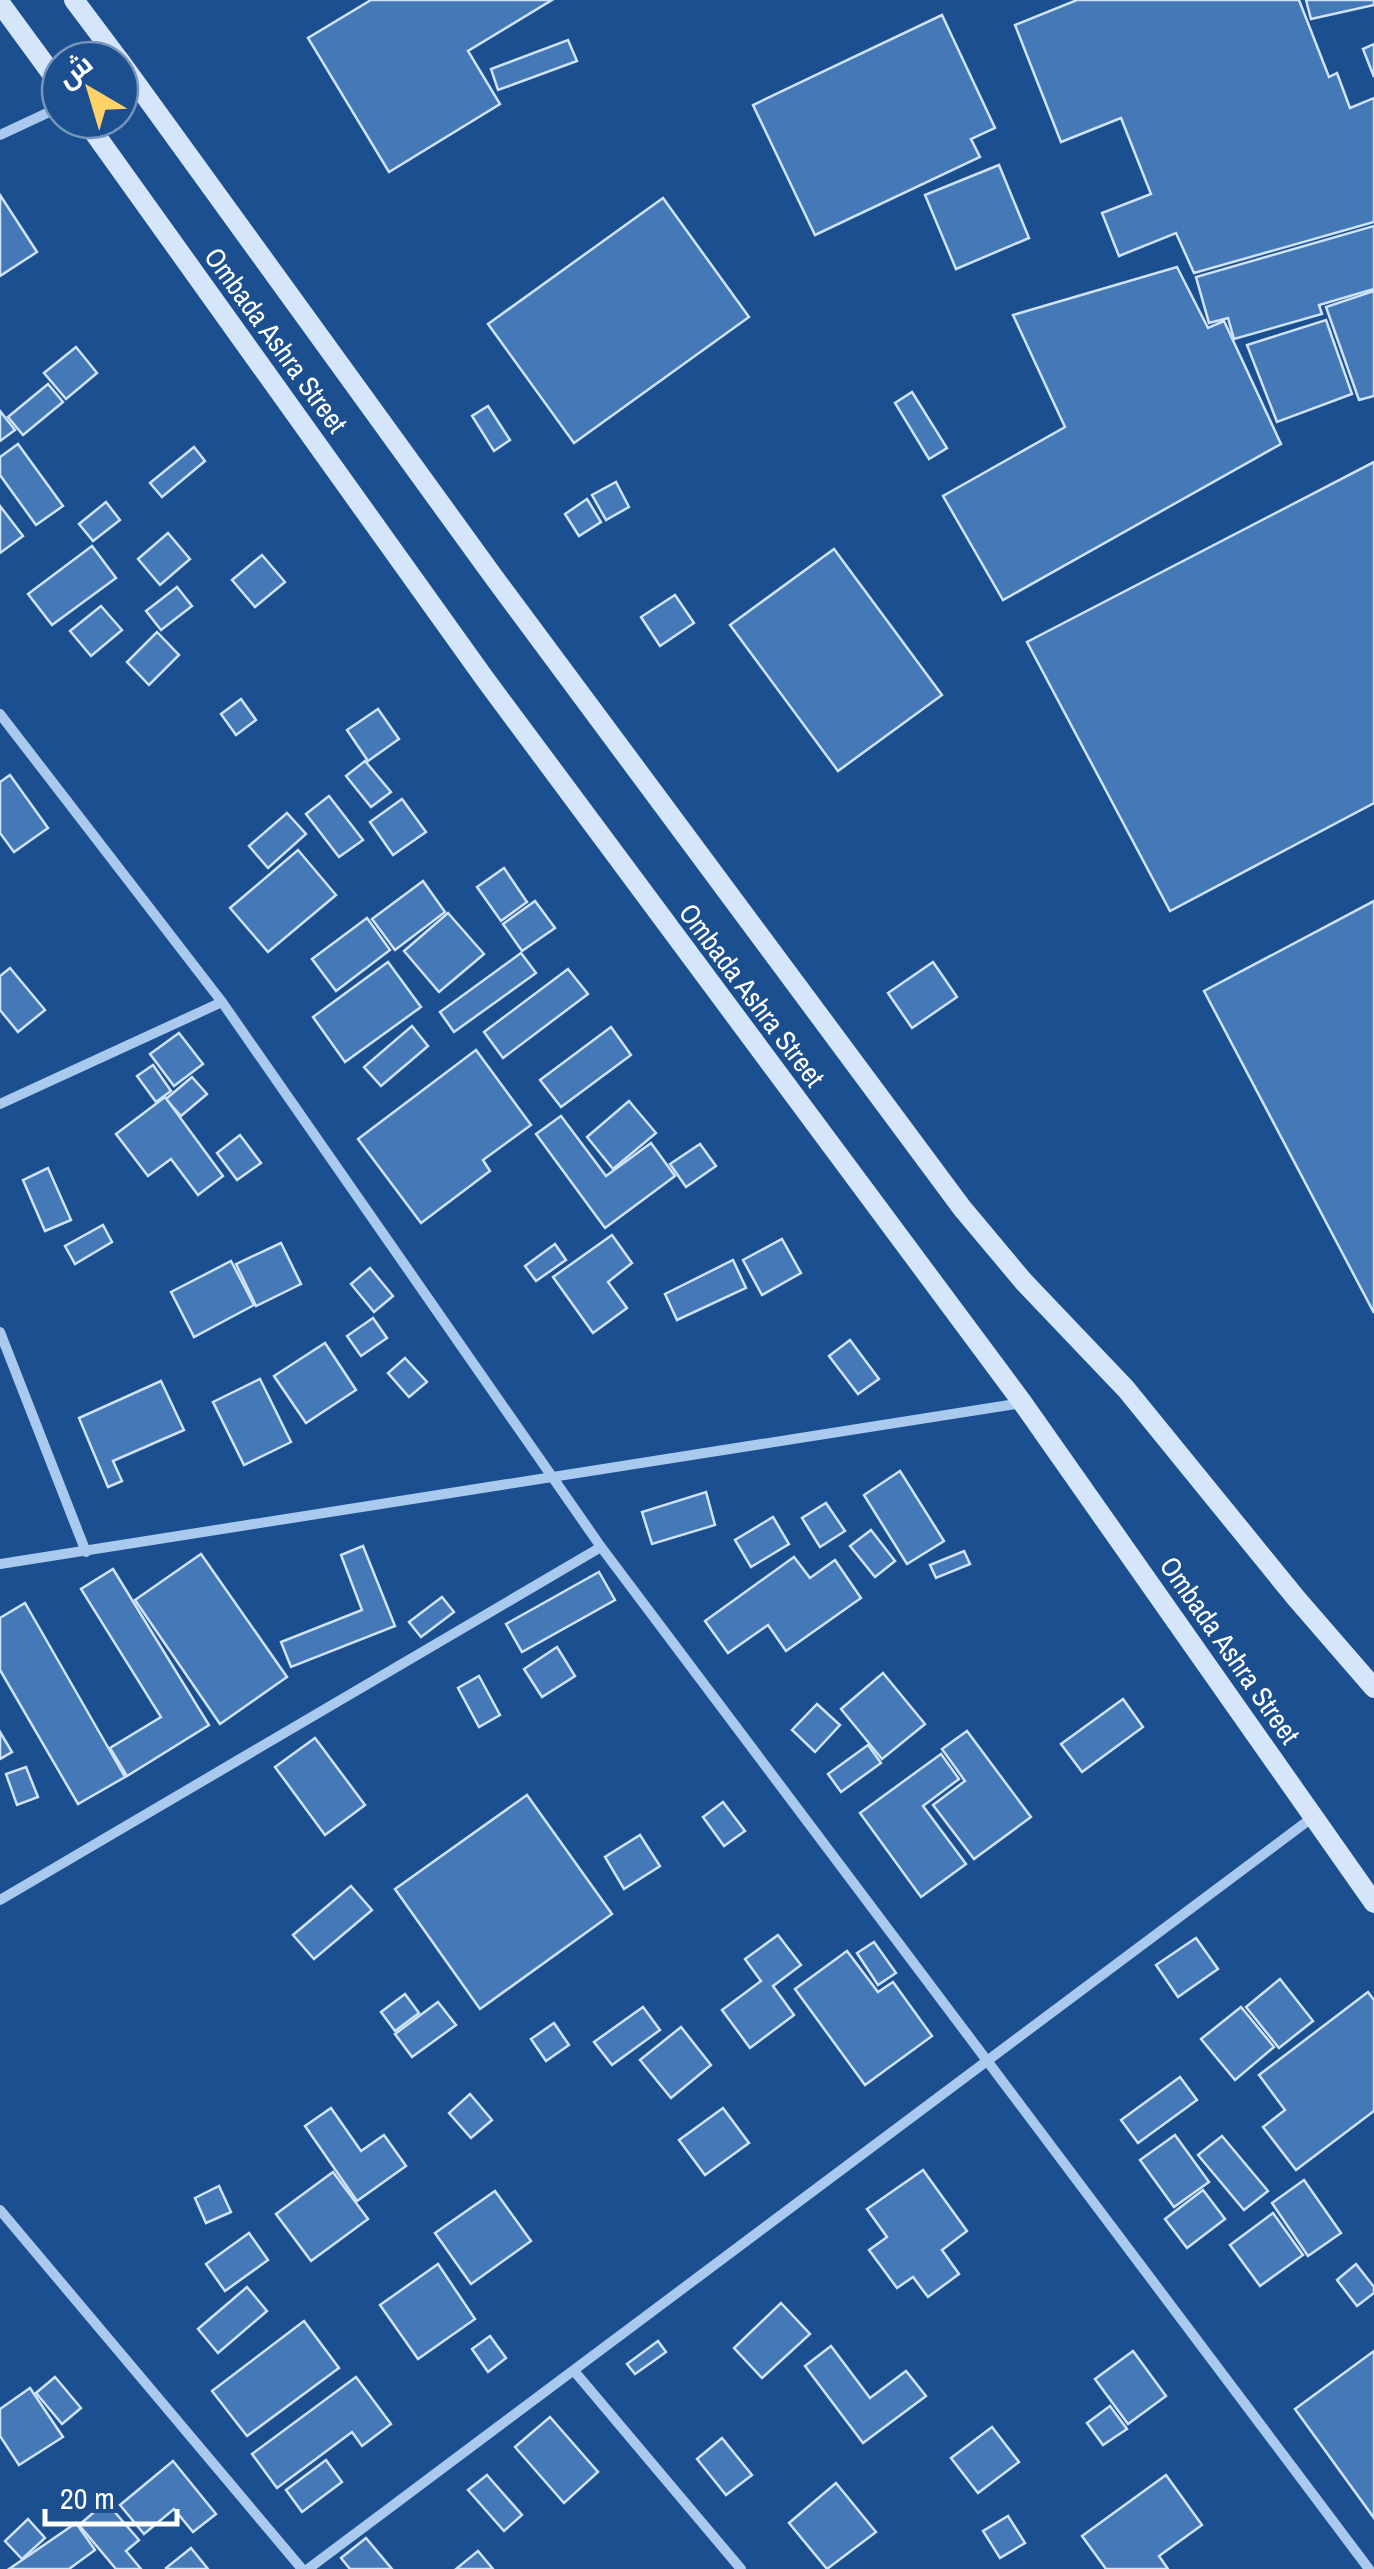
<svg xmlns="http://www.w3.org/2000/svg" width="1374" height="2569" viewBox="0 0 1374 2569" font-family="'Archivo Narrow',Cairo,sans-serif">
<rect width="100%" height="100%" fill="#1b4f8f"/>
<!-- building -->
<g fill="#4478b7" stroke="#cfe3fa" stroke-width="2.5">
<polygon points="371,0 552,0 468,51 500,104 389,172 308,38"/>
<polygon points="1077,0 1299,0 1329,77 1337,73 1350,108 1374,98 1374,222 1194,273 1176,233 1119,256 1102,213 1151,194 1121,118 1061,142 1015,25"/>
<polygon points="1306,0 1374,0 1374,5 1311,19"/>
<polygon points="942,15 995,128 971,139 980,157 815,235 753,105"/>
<polygon points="568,40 577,61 498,90 491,69"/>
<polygon points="1374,44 1374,77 1363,49"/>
<polygon points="999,165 1029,238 956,269 925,195"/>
<polygon points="0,195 37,252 0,276"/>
<polygon points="663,198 749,317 574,443 488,324"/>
<polygon points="1374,226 1374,289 1319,305 1322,314 1234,339 1228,318 1209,323 1196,277"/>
<polygon points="1177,267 1208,328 1224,321 1281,444 1003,600 943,496 1065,427 1013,315"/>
<polygon points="1374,291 1374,396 1359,400 1326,307"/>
<polygon points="1326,320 1352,394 1277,422 1247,345"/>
<polygon points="76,347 97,373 66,399 44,373"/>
<polygon points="48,384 63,402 23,435 8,417"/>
<polygon points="912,392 947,448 929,459 895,403"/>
<polygon points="488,406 510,440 494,451 472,416"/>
<polygon points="0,411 15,430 0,441"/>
<polygon points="18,444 63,506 36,525 0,475 0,457"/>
<polygon points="194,447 205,461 162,497 150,483"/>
<polygon points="1374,462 1374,803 1170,911 1027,642"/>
<polygon points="616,482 629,507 606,520 592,495"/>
<polygon points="587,499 601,522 579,536 565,514"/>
<polygon points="106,502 120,520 93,541 79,524"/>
<polygon points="0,506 23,536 0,553"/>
<polygon points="168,533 190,559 160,585 138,559"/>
<polygon points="92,546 116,578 52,625 28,594"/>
<polygon points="834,549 942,695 838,771 730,625"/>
<polygon points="262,555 285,582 255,607 232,580"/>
<polygon points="177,587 192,606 161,630 146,611"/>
<polygon points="675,595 694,623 660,646 641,617"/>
<polygon points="101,606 122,630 91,656 70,631"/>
<polygon points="157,632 179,655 149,685 127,662"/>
<polygon points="241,699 256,720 236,735 221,714"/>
<polygon points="378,709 399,739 368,761 347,730"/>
<polygon points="365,761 391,792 371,807 346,776"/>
<polygon points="10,775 48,828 14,852 0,833 0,782"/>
<polygon points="329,796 363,840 339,857 306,814"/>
<polygon points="402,799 426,832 393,855 370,822"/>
<polygon points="287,813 306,834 268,868 249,846"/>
<polygon points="298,850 336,895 268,952 230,908"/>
<polygon points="504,868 527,902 501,921 477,887"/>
<polygon points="423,881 445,912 395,950 372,919"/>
<polygon points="535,901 555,928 522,951 503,924"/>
<polygon points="1374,901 1374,1313 1204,991"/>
<polygon points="448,913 484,954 439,992 404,951"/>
<polygon points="367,918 390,950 336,991 312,959"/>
<polygon points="521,953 536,973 454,1032 440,1012"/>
<polygon points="388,962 421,1007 345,1062 313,1017"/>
<polygon points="933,962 957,997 912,1028 888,993"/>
<polygon points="10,968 45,1010 18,1032 0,1010 0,976"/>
<polygon points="568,969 588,994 503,1058 484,1032"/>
<polygon points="412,1026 428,1046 381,1086 364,1067"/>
<polygon points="611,1027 631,1055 561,1107 540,1080"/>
<polygon points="179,1033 203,1064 174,1086 150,1054"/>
<polygon points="476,1050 531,1125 483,1160 490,1171 421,1223 358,1139"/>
<polygon points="153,1065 171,1091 156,1102 137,1076"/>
<polygon points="192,1077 207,1094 181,1116 166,1099"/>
<polygon points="165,1097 223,1176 198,1195 171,1159 148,1176 116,1134"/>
<polygon points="629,1101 656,1133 613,1169 587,1137"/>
<polygon points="561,1116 606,1176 651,1143 675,1176 605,1228 536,1134"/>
<polygon points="240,1135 261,1163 237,1180 217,1153"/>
<polygon points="700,1144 716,1166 686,1187 670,1164"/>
<polygon points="48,1168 71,1220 45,1231 23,1180"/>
<polygon points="103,1225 112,1242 75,1264 65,1246"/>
<polygon points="612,1235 632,1263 608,1282 627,1308 593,1333 553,1277"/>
<polygon points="782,1239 801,1273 762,1295 743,1260"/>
<polygon points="281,1243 301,1284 256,1306 236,1264"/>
<polygon points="555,1244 566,1260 536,1281 525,1266"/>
<polygon points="733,1260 746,1288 677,1320 665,1294"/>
<polygon points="231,1261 254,1305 194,1337 171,1292"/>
<polygon points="370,1268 393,1296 374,1312 351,1284"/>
<polygon points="373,1318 387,1338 361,1356 347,1336"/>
<polygon points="850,1340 879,1379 858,1394 829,1356"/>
<polygon points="325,1343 356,1390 306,1423 274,1376"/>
<polygon points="405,1358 427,1382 409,1397 388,1373"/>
<polygon points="260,1379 291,1442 244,1465 213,1402"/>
<polygon points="161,1381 184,1430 113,1461 122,1481 108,1487 79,1418"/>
<polygon points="900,1471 944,1541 907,1564 864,1495"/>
<polygon points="706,1492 715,1525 652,1544 642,1512"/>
<polygon points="826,1503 845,1531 820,1547 802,1518"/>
<polygon points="773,1517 789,1544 751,1567 735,1540"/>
<polygon points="871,1530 895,1561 875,1577 850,1546"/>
<polygon points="363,1546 395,1626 291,1667 281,1642 362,1610 341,1555"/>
<polygon points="964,1551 970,1564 936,1578 930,1565"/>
<polygon points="201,1554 287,1677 220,1724 135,1600"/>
<polygon points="794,1557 810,1578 835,1560 861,1598 786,1651 768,1625 728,1653 705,1621"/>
<polygon points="113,1569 209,1725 127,1776 110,1748 161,1717 81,1589"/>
<polygon points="599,1572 615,1600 522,1652 506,1624"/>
<polygon points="442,1597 454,1612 421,1637 409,1622"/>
<polygon points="25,1603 125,1777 78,1804 0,1670 0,1618"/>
<polygon points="557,1647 575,1676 542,1697 524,1669"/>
<polygon points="883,1673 925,1724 882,1759 841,1709"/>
<polygon points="479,1676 500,1715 479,1727 458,1688"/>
<polygon points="1123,1699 1143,1727 1082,1772 1061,1744"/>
<polygon points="817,1704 840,1725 815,1752 792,1730"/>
<polygon points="967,1731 1031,1817 974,1859 933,1805 965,1781 942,1749"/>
<polygon points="0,1732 12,1752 0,1759"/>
<polygon points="315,1738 365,1805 325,1835 275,1767"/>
<polygon points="868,1745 881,1763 841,1792 828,1774"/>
<polygon points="941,1754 959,1779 923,1806 966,1864 921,1897 860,1813"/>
<polygon points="26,1767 38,1797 17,1805 6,1774"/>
<polygon points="527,1795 612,1914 480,2009 395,1889"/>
<polygon points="723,1802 745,1831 724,1846 703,1817"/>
<polygon points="640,1835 660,1866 624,1889 605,1857"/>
<polygon points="351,1886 372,1910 314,1959 293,1935"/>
<polygon points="778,1935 801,1965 773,1986 794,2015 750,2048 722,2010 761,1981 745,1959"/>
<polygon points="1196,1938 1218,1969 1178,1997 1156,1965"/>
<polygon points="874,1942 896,1973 878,1985 857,1953"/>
<polygon points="847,1951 878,1992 893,1982 932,2036 865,2085 795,1989"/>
<polygon points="1280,1979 1313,2021 1279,2048 1246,2007"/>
<polygon points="1368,1992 1374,2000 1374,2111 1296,2170 1263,2127 1285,2110 1259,2075"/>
<polygon points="405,1994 419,2013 395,2031 381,2012"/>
<polygon points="438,2002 456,2025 412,2057 395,2034"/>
<polygon points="643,2007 660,2030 612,2065 594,2042"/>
<polygon points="1241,2007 1274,2047 1235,2080 1201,2039"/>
<polygon points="554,2023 569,2045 546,2061 531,2039"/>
<polygon points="681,2027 711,2065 671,2098 640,2060"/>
<polygon points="1180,2077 1197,2100 1138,2143 1121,2120"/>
<polygon points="470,2094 492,2120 471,2138 449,2113"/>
<polygon points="331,2108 361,2151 384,2135 406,2166 357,2201 305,2126"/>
<polygon points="723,2108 749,2143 705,2175 679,2140"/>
<polygon points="1175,2135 1209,2182 1174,2207 1140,2160"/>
<polygon points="1222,2136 1268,2191 1244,2210 1198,2155"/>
<polygon points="923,2170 967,2231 942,2250 959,2274 928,2297 913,2277 897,2288 869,2250 887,2237 867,2209"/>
<polygon points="333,2172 368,2219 311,2261 276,2214"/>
<polygon points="1304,2180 1341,2233 1308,2256 1272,2203"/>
<polygon points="219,2186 231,2212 206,2223 195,2198"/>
<polygon points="1203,2190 1225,2219 1187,2248 1165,2219"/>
<polygon points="495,2191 531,2241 471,2284 435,2233"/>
<polygon points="1273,2213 1303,2255 1260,2286 1230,2245"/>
<polygon points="249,2233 268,2260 225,2291 206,2264"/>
<polygon points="438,2264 475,2319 418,2359 380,2305"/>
<polygon points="1356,2264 1374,2287 1374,2293 1357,2306 1337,2280"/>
<polygon points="247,2287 267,2311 218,2353 198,2329"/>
<polygon points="781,2303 810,2334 762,2378 734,2348"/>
<polygon points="304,2321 339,2368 247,2436 212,2391"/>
<polygon points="490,2336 506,2358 488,2372 472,2349"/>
<polygon points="658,2341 666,2352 635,2374 627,2364"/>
<polygon points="831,2346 870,2398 906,2371 926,2396 863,2443 805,2366"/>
<polygon points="1133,2351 1166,2396 1128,2424 1095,2379"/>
<polygon points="1374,2351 1374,2518 1295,2409"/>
<polygon points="55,2377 81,2408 62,2424 36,2393"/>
<polygon points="356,2377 391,2424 362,2446 352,2432 277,2488 252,2454"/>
<polygon points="30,2388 63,2437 19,2465 0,2436 0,2409"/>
<polygon points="1110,2406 1127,2429 1103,2445 1087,2423"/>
<polygon points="550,2417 598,2472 564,2503 515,2447"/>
<polygon points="992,2427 1019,2462 978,2493 951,2458"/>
<polygon points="722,2438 752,2475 726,2495 697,2459"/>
<polygon points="326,2460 342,2482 302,2512 286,2490"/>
<polygon points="173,2461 216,2514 193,2532 174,2509 144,2534 120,2505"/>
<polygon points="487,2475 522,2515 504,2531 468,2490"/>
<polygon points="1166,2475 1202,2525 1159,2556 1168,2569 1106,2569 1082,2536"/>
<polygon points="836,2483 876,2532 827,2569 789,2523"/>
<polygon points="106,2502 139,2540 126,2551 141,2569 116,2569 79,2525"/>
<polygon points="1008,2516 1025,2543 1000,2558 983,2531"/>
<polygon points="28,2519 45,2538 22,2559 5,2541"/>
<polygon points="76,2523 95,2550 69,2569 9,2569"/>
<polygon points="366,2538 392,2569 350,2569 341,2558"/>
<polygon points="191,2548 208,2569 167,2569 166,2568"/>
<polygon points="478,2551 493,2569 456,2569"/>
</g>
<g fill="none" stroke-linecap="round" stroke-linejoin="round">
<!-- street -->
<g stroke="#a9c9ee" stroke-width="10">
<polyline points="0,135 60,107"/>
<polyline points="0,714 222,1002 601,1547 1369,2569"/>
<polyline points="0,1104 222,1002"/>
<polyline points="0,1332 86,1552"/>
<polyline points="0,1564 1022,1403"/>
<polyline points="0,1900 601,1547"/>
<polyline points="0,2210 302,2569"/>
<polyline points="575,2372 741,2569"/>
<polyline points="308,2569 1313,1817"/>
</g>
<!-- secondary -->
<g stroke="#d6e6fa" stroke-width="20">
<polyline points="74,0 119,60"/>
<polyline points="0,3 60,85"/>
<polyline points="120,61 493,576 962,1208 1024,1282 1126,1389 1296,1598 1374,1688"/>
<polyline points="85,120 485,679 1022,1402 1374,1903"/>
</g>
</g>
<g text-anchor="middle" stroke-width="10" stroke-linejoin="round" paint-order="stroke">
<!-- street labels -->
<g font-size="28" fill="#fff" stroke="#1b4f8f">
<text transform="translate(276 340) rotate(54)" y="10">Ombada Ashra Street</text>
<text transform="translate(752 995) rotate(53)" y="10">Ombada Ashra Street</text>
<text transform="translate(1230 1650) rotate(55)" y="10">Ombada Ashra Street</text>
</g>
</g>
<!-- north arrow -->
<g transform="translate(90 90) rotate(322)"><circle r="48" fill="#1b4f8f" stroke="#7695bc" stroke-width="2.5"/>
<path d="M0-8L18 38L0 25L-18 38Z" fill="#ffd166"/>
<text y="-15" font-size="28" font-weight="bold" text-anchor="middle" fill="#ffffff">ش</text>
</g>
<!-- scale -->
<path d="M45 2509v15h132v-15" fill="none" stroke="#ffffff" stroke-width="5"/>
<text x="60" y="2509" font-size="30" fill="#ffffff" stroke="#1b4f8f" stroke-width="8" paint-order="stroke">20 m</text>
</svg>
